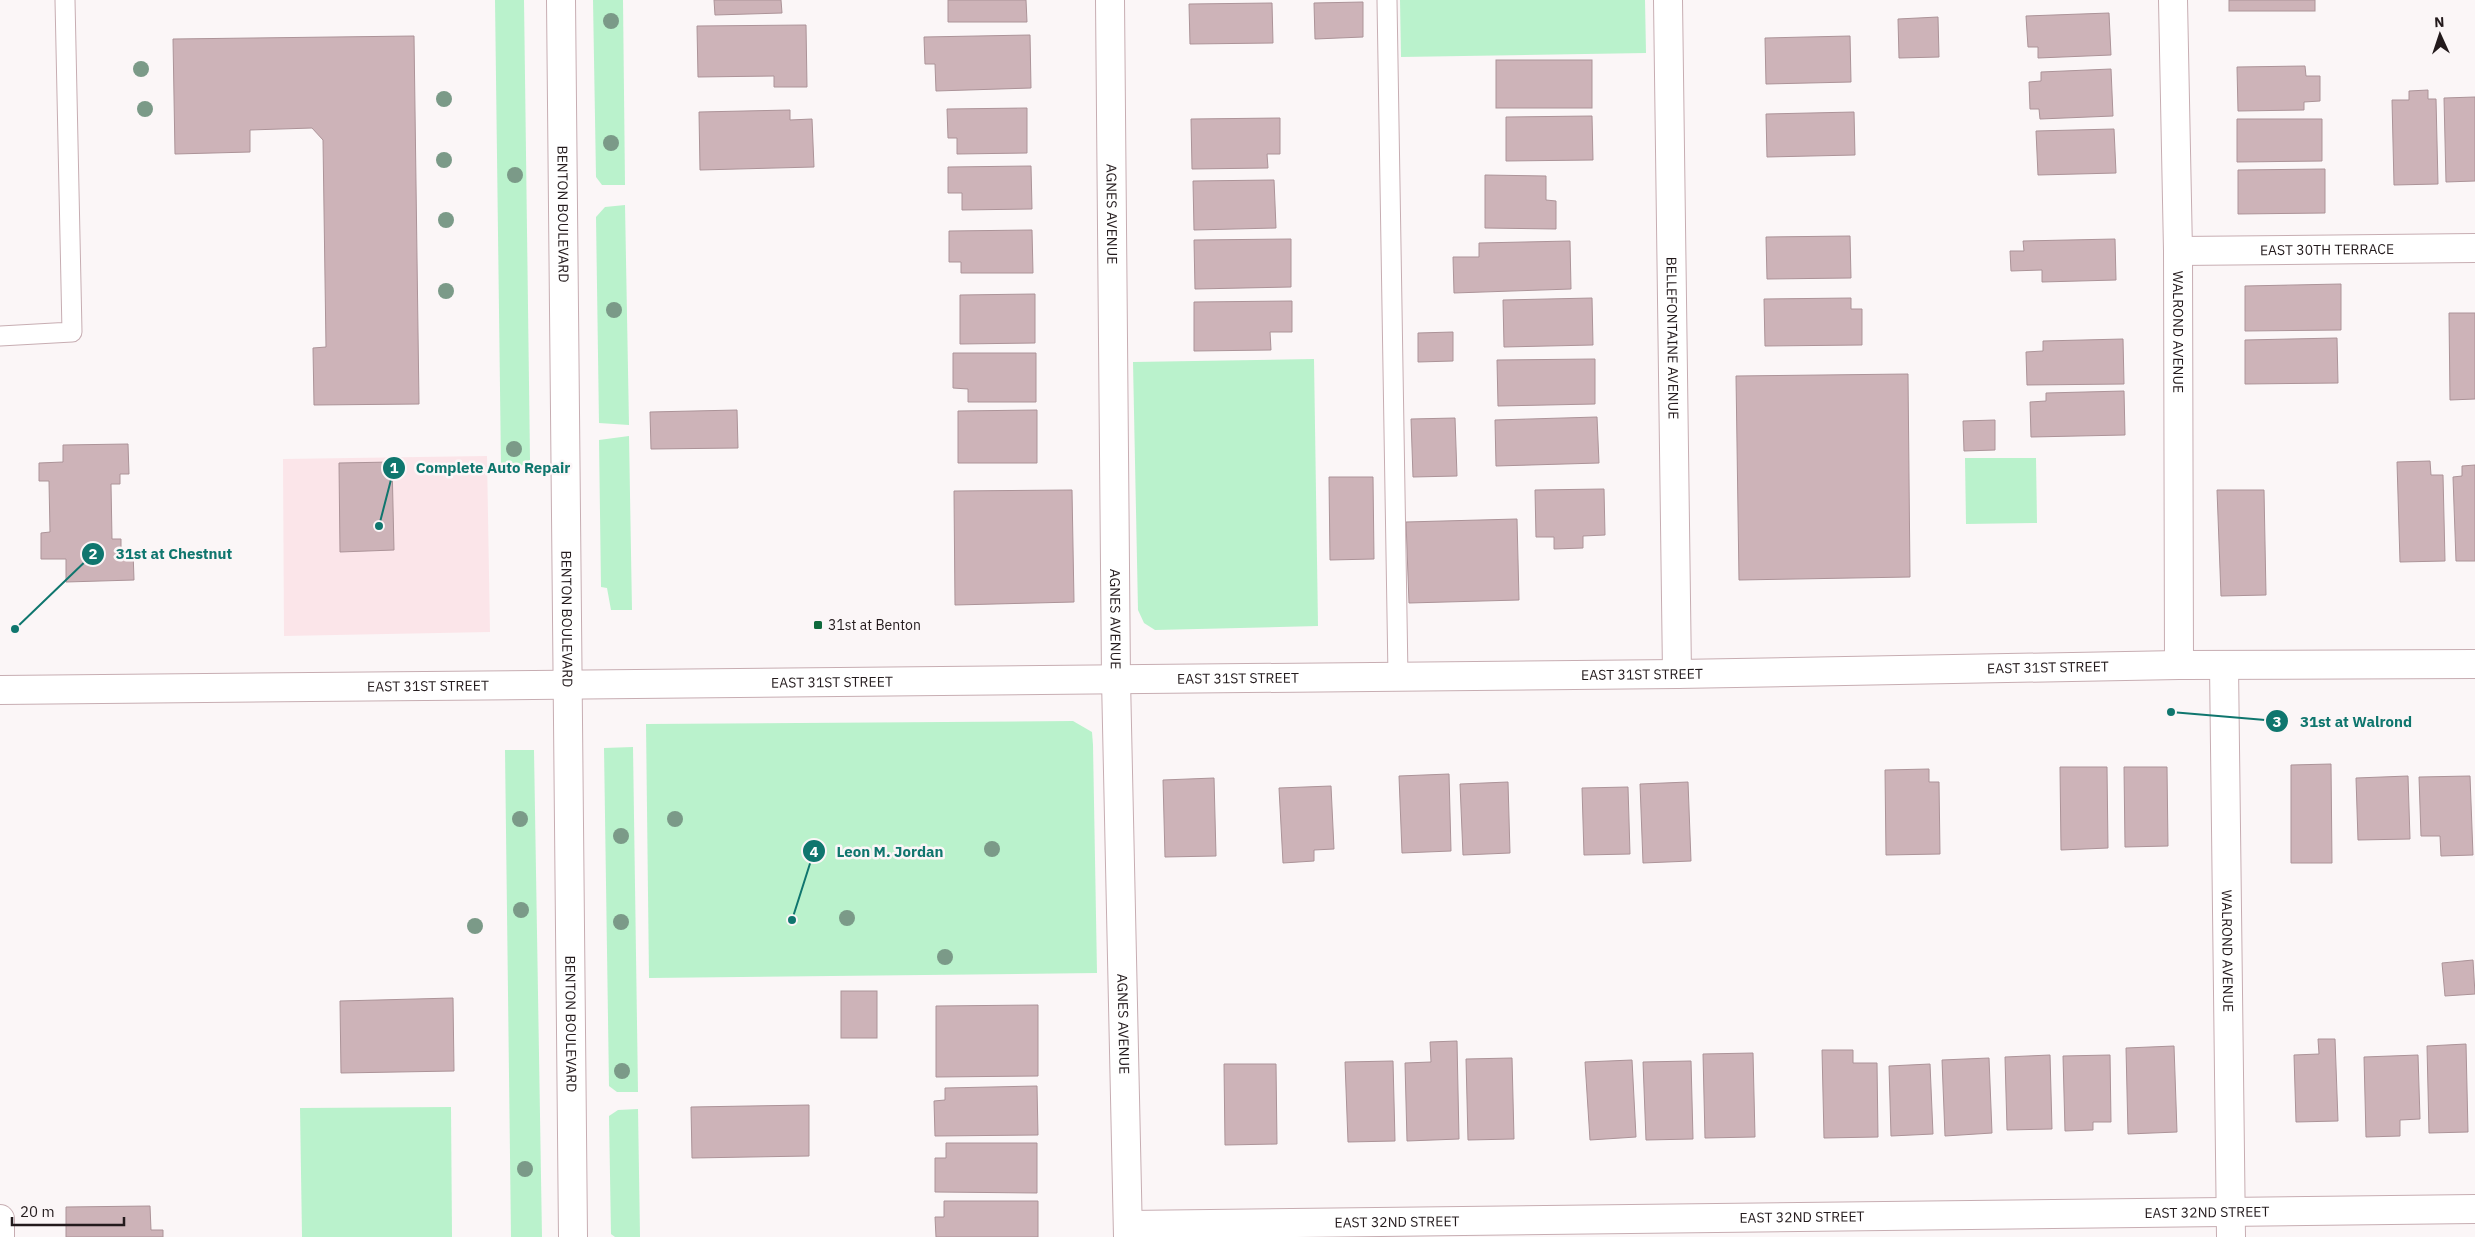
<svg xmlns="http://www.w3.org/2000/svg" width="2475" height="1237" viewBox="0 0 2475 1237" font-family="'IBM Plex Sans',sans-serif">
<rect width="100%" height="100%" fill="#fbf6f7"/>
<!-- built -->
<polygon fill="#fbe5e9" points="487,456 490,632 284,636 283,459"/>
<!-- green -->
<g fill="#baf2cc">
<polygon points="495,0 524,0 530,460 521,466 501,466"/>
<polygon points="593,0 623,0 625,185 602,185 596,177"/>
<polygon points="1400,0 1645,0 1646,53 1401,57"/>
<polygon points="625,205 629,425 599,423 596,217 605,207"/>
<polygon points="1314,359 1318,626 1155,630 1144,623 1138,610 1133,362"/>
<polygon points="629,436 632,610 611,610 607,588 601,587 599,440"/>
<polygon points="1965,458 2036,458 2037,523 1966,524"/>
<polygon points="1073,721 1092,732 1093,745 1097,973 649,978 646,724"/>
<polygon points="633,747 638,1092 617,1092 609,1086 604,748"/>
<polygon points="505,750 534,750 542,1237 511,1237"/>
<polygon points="451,1107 452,1237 302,1237 300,1108"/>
<polygon points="638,1109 640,1237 615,1237 611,1234 609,1116 618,1110"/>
</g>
<!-- building -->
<g fill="#cdb3b8" stroke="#ac9398">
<polygon points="714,0 781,0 782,13 715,15"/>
<polygon points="948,0 1026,0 1027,22 948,22"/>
<rect x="2229" y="0" width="86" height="11"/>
<polygon points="1363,2 1363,37 1315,39 1314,3"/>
<polygon points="1272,3 1273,43 1190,44 1189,4"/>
<polygon points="2109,13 2111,55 2038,58 2038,47 2028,47 2026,16"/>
<polygon points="1938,17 1939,57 1899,58 1898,19"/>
<polygon points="806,25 807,87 774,87 774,76 698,77 697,26"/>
<polygon points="1030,35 1031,88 936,91 935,64 925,64 924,37"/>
<polygon points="414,36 419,404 314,405 313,348 326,347 323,140 312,128 250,130 250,152 175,154 173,39"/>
<polygon points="1850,36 1851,82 1766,84 1765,38"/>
<rect x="1496" y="60" width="96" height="48"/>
<polygon points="2305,66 2306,76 2320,76 2320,101 2304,102 2304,110 2238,111 2237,67"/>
<polygon points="2111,69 2113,116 2040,119 2039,109 2030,109 2029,82 2041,81 2041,72"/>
<polygon points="2428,90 2428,99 2436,99 2438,184 2394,185 2392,100 2409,100 2409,91"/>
<polygon points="2475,97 2475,181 2446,182 2444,98"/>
<polygon points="1027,108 1027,153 957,154 957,138 948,138 947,109"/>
<polygon points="790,110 790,120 812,119 814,167 700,170 699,112"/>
<polygon points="1854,112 1855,155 1767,157 1766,114"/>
<polygon points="1592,116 1593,160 1506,161 1506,117"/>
<polygon points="1280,118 1280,154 1267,154 1268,168 1192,169 1191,119"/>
<polygon points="2237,119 2322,119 2322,161 2237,162"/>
<polygon points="2114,129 2116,173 2038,175 2036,131"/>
<polygon points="1031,166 1032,209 962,210 962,193 948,193 948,167"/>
<polygon points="2325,169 2325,213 2238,214 2238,170"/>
<polygon points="1485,175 1546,176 1546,200 1556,201 1556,229 1485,228"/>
<polygon points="1274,180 1276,228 1194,230 1193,181"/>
<polygon points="1032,230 1033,273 961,273 961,262 949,262 949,231"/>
<polygon points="1850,236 1851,278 1767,279 1766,237"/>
<polygon points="1291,239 1291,287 1195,289 1194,240"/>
<polygon points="2115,239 2116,280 2042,282 2042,270 2011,271 2010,251 2024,251 2023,241"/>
<polygon points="1570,241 1571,289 1454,293 1453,257 1479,257 1479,243"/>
<polygon points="2341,284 2341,330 2245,331 2245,286"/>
<polygon points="1035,294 1035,343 960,344 960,295"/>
<polygon points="1592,298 1593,345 1504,347 1503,300"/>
<polygon points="1851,298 1851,309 1862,309 1862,345 1765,346 1764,299"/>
<polygon points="1292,301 1292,332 1270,332 1271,350 1194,351 1194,302"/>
<polygon points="2449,313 2475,313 2475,399 2450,400"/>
<polygon points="1453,332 1453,361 1418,362 1418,333"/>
<polygon points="2337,338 2338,383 2245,384 2245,340"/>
<polygon points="2123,339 2124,384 2027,385 2026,352 2043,351 2043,341"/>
<polygon points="953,353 1036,353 1036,402 968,402 968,389 953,388"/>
<polygon points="1595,359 1595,404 1498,406 1497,360"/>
<polygon points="1908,374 1910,577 1739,580 1736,376"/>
<polygon points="2124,391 2125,435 2031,437 2030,402 2046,401 2046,393"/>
<polygon points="737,410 738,448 651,449 650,412"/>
<polygon points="1037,410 1037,463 958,463 958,411"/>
<polygon points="1597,417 1599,463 1496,466 1495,420"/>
<polygon points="1455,418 1457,476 1413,477 1411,419"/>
<polygon points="1995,420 1995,450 1964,451 1963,421"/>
<polygon points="128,444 129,474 120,474 120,484 111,484 112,539 121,539 121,551 133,551 134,580 66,582 66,559 41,559 41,533 50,532 49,481 39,481 39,463 63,462 63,445"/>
<polygon points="2430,461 2431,475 2443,475 2445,561 2400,562 2397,462"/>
<polygon points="392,462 394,550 340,552 339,463"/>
<polygon points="2475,465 2475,561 2456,561 2453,477 2462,476 2462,466"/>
<polygon points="1329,477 1373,477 1374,559 1330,560"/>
<polygon points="1604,489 1605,535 1583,536 1583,548 1554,549 1554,537 1536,537 1535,490"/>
<polygon points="1072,490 1074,602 955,605 954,491"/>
<polygon points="2217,490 2264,490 2266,595 2221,596"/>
<polygon points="1517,519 1519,600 1409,603 1406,522"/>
<polygon points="2331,764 2332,863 2291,863 2291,765"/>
<polygon points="2060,767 2107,767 2108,848 2061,850"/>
<polygon points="2124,767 2167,767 2168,846 2125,847"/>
<polygon points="1929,769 1929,782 1939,782 1940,854 1886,855 1885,770"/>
<polygon points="1449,774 1451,851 1402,853 1399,776"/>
<polygon points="2408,776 2410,839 2358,840 2356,778"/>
<polygon points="2470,776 2473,855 2441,856 2440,836 2421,836 2419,777"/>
<polygon points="1214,778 1216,856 1165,857 1163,780"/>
<polygon points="1508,782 1510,853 1463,855 1460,784"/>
<polygon points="1688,782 1691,861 1643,863 1640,784"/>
<polygon points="1331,786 1334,849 1314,850 1314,861 1283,863 1279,788"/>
<polygon points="1628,787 1630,854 1584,855 1582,788"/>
<polygon points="2473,960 2475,994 2445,996 2442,963"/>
<rect x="841" y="991" width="36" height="47"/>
<polygon points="453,998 454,1071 341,1073 340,1001"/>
<polygon points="1038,1005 1038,1076 936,1077 936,1006"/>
<polygon points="2318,1039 2335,1039 2338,1121 2296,1122 2294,1055 2319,1054"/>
<polygon points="1457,1041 1459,1139 1407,1141 1405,1063 1431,1062 1430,1042"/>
<polygon points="2466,1044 2468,1132 2429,1133 2427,1046"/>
<polygon points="2174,1046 2177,1132 2128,1134 2126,1048"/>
<polygon points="1822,1050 1853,1050 1853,1063 1877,1063 1878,1137 1824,1138"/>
<polygon points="1753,1053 1755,1137 1705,1138 1703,1054"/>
<polygon points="2050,1055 2052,1129 2007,1130 2005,1057"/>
<polygon points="2110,1055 2111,1122 2093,1122 2093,1130 2065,1131 2063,1056"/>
<polygon points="2418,1055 2420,1119 2400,1120 2400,1136 2366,1137 2364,1057"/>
<polygon points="1512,1058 1514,1139 1468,1140 1466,1059"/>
<polygon points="1989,1058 1992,1133 1945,1136 1942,1060"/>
<polygon points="1632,1060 1636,1137 1590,1140 1585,1062"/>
<polygon points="1393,1061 1395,1141 1348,1142 1345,1062"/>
<polygon points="1691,1061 1693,1139 1646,1140 1643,1062"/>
<polygon points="1224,1064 1276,1064 1277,1144 1225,1145"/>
<polygon points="1930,1064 1933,1134 1891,1136 1889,1066"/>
<polygon points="1037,1086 1038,1135 935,1136 934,1101 945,1100 945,1088"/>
<polygon points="809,1105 809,1156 692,1158 691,1107"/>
<polygon points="946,1143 1037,1143 1037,1193 935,1192 935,1158 946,1158"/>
<polygon points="944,1201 1038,1201 1038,1237 936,1237 935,1217 944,1217"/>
<polygon points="150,1206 151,1230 163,1230 163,1237 66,1237 66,1207"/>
</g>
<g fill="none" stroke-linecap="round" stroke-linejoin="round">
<!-- service casing -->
<g stroke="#c7adb2" stroke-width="21">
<g id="service">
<polyline points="1387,0 1398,676"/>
<polyline points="0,336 72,332 65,0"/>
</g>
</g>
<!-- minor casing -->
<g stroke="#c7adb2" stroke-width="30">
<g id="minor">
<path id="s1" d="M1110,0L1116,679L1128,1237"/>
<path id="s2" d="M1668,0L1677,674"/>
<path id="s3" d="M2173,0L2178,251L2179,665"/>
<path id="s4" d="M2178,251L2475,248"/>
<path id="s5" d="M2224,665L2231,1237"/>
<polyline points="0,1219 0,1237"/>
<path id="s6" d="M1128,1225L2475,1209"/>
</g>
</g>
<!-- tertiary casing -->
<g stroke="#c7adb2" stroke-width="30">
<g id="tertiary">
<path id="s7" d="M561,0L573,1237"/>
</g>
</g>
<!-- secondary casing -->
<g stroke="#c7adb2" stroke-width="30">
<g id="secondary">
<path id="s8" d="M0,690L1677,674L2179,665L2475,664"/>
</g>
</g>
<!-- service -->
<use href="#service" stroke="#fff" stroke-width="19"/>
<!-- minor -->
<use href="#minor" stroke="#fff" stroke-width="28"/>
<!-- tertiary -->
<use href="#tertiary" stroke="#fff" stroke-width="28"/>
<!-- secondary -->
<use href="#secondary" stroke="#fff" stroke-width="28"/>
</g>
<!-- trees -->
<g fill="#7b9a88">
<circle cx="611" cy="21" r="8"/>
<circle cx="141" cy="69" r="8"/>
<circle cx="444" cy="99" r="8"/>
<circle cx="145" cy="109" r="8"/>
<circle cx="611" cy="143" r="8"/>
<circle cx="444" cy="160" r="8"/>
<circle cx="515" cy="175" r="8"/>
<circle cx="446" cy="220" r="8"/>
<circle cx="446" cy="291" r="8"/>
<circle cx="614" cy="310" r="8"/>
<circle cx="514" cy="449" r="8"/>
<circle cx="520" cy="819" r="8"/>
<circle cx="675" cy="819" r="8"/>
<circle cx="621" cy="836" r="8"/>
<circle cx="992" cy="849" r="8"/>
<circle cx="521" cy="910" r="8"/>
<circle cx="847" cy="918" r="8"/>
<circle cx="621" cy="922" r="8"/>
<circle cx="475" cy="926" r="8"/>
<circle cx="945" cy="957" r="8"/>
<circle cx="622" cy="1071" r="8"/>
<circle cx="525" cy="1169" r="8"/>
</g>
<!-- markers -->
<rect fill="#0e693c" stroke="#fbf6f7" stroke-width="2" x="813" y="620" width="10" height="10" rx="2.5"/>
<g text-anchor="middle" stroke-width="5" stroke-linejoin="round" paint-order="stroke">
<!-- street labels -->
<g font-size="14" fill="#231a1c" stroke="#fbf6f7">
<text dy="5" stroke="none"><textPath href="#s7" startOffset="214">BENTON BOULEVARD</textPath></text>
<text dy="5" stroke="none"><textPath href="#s1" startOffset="214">AGNES AVENUE</textPath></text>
<text dy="5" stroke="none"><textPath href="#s4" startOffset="149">EAST 30TH TERRACE</textPath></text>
<text dy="5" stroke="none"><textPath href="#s3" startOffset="332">WALROND AVENUE</textPath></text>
<text dy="5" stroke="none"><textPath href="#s2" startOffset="338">BELLEFONTAINE AVENUE</textPath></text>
<text dy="5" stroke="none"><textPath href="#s7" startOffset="619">BENTON BOULEVARD</textPath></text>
<text dy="5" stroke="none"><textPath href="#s1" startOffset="619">AGNES AVENUE</textPath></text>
<text dy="5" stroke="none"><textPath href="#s8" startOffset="2048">EAST 31ST STREET</textPath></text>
<text dy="5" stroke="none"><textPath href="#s8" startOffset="1642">EAST 31ST STREET</textPath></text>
<text dy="5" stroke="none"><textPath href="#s8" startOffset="1238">EAST 31ST STREET</textPath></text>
<text dy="5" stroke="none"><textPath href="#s8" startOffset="832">EAST 31ST STREET</textPath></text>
<text dy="5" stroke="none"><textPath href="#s8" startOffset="428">EAST 31ST STREET</textPath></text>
<text dy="5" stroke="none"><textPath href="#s5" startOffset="286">WALROND AVENUE</textPath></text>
<text dy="5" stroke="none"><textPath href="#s7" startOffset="1024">BENTON BOULEVARD</textPath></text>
<text dy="5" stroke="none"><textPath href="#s1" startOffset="1024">AGNES AVENUE</textPath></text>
<text dy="5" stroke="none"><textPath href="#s6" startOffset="1079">EAST 32ND STREET</textPath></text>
<text dy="5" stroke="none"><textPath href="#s6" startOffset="674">EAST 32ND STREET</textPath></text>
<text dy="5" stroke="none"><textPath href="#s6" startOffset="269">EAST 32ND STREET</textPath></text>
</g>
<!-- poi labels -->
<g font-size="14" fill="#231a1c" stroke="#fbf6f7" text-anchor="start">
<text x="828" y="630">31st at Benton</text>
</g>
</g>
<!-- callouts -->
<path fill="none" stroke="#0f766e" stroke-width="2" d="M379 526L394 468M15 629L93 554M2171 712L2277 721M792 920L814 851"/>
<g fill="#0f766e" stroke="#fbf6f7" stroke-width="2">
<circle cx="379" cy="526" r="5"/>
<circle cx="15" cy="629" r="5"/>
<circle cx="2171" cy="712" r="5"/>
<circle cx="792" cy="920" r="5"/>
<circle cx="394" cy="468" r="12"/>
<circle cx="93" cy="554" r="12"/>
<circle cx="2277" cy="721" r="12"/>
<circle cx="814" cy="851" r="12"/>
</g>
<g font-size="15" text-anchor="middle" font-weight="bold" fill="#fff">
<text x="394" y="473">1</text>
<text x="93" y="559">2</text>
<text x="2277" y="727">3</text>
<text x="814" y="857">4</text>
</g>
<g font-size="15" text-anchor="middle" font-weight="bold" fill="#0f766e" stroke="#fbf6f7" stroke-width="5" stroke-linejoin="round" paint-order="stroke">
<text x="493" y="473">Complete Auto Repair</text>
<text x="174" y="559">31st at Chestnut</text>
<text x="2356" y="727">31st at Walrond</text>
<text x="890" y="857">Leon M. Jordan</text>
</g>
<!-- north arrow -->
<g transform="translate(2440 35) rotate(357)" stroke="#fbf6f7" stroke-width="4" paint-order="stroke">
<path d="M0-4L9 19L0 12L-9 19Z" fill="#231a1c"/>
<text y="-8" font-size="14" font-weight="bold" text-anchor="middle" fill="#231a1c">N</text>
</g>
<!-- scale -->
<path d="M12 1217v8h112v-8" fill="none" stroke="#231a1c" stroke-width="2.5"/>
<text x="20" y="1217" font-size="15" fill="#231a1c" stroke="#fbf6f7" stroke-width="4" paint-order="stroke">20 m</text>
</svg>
